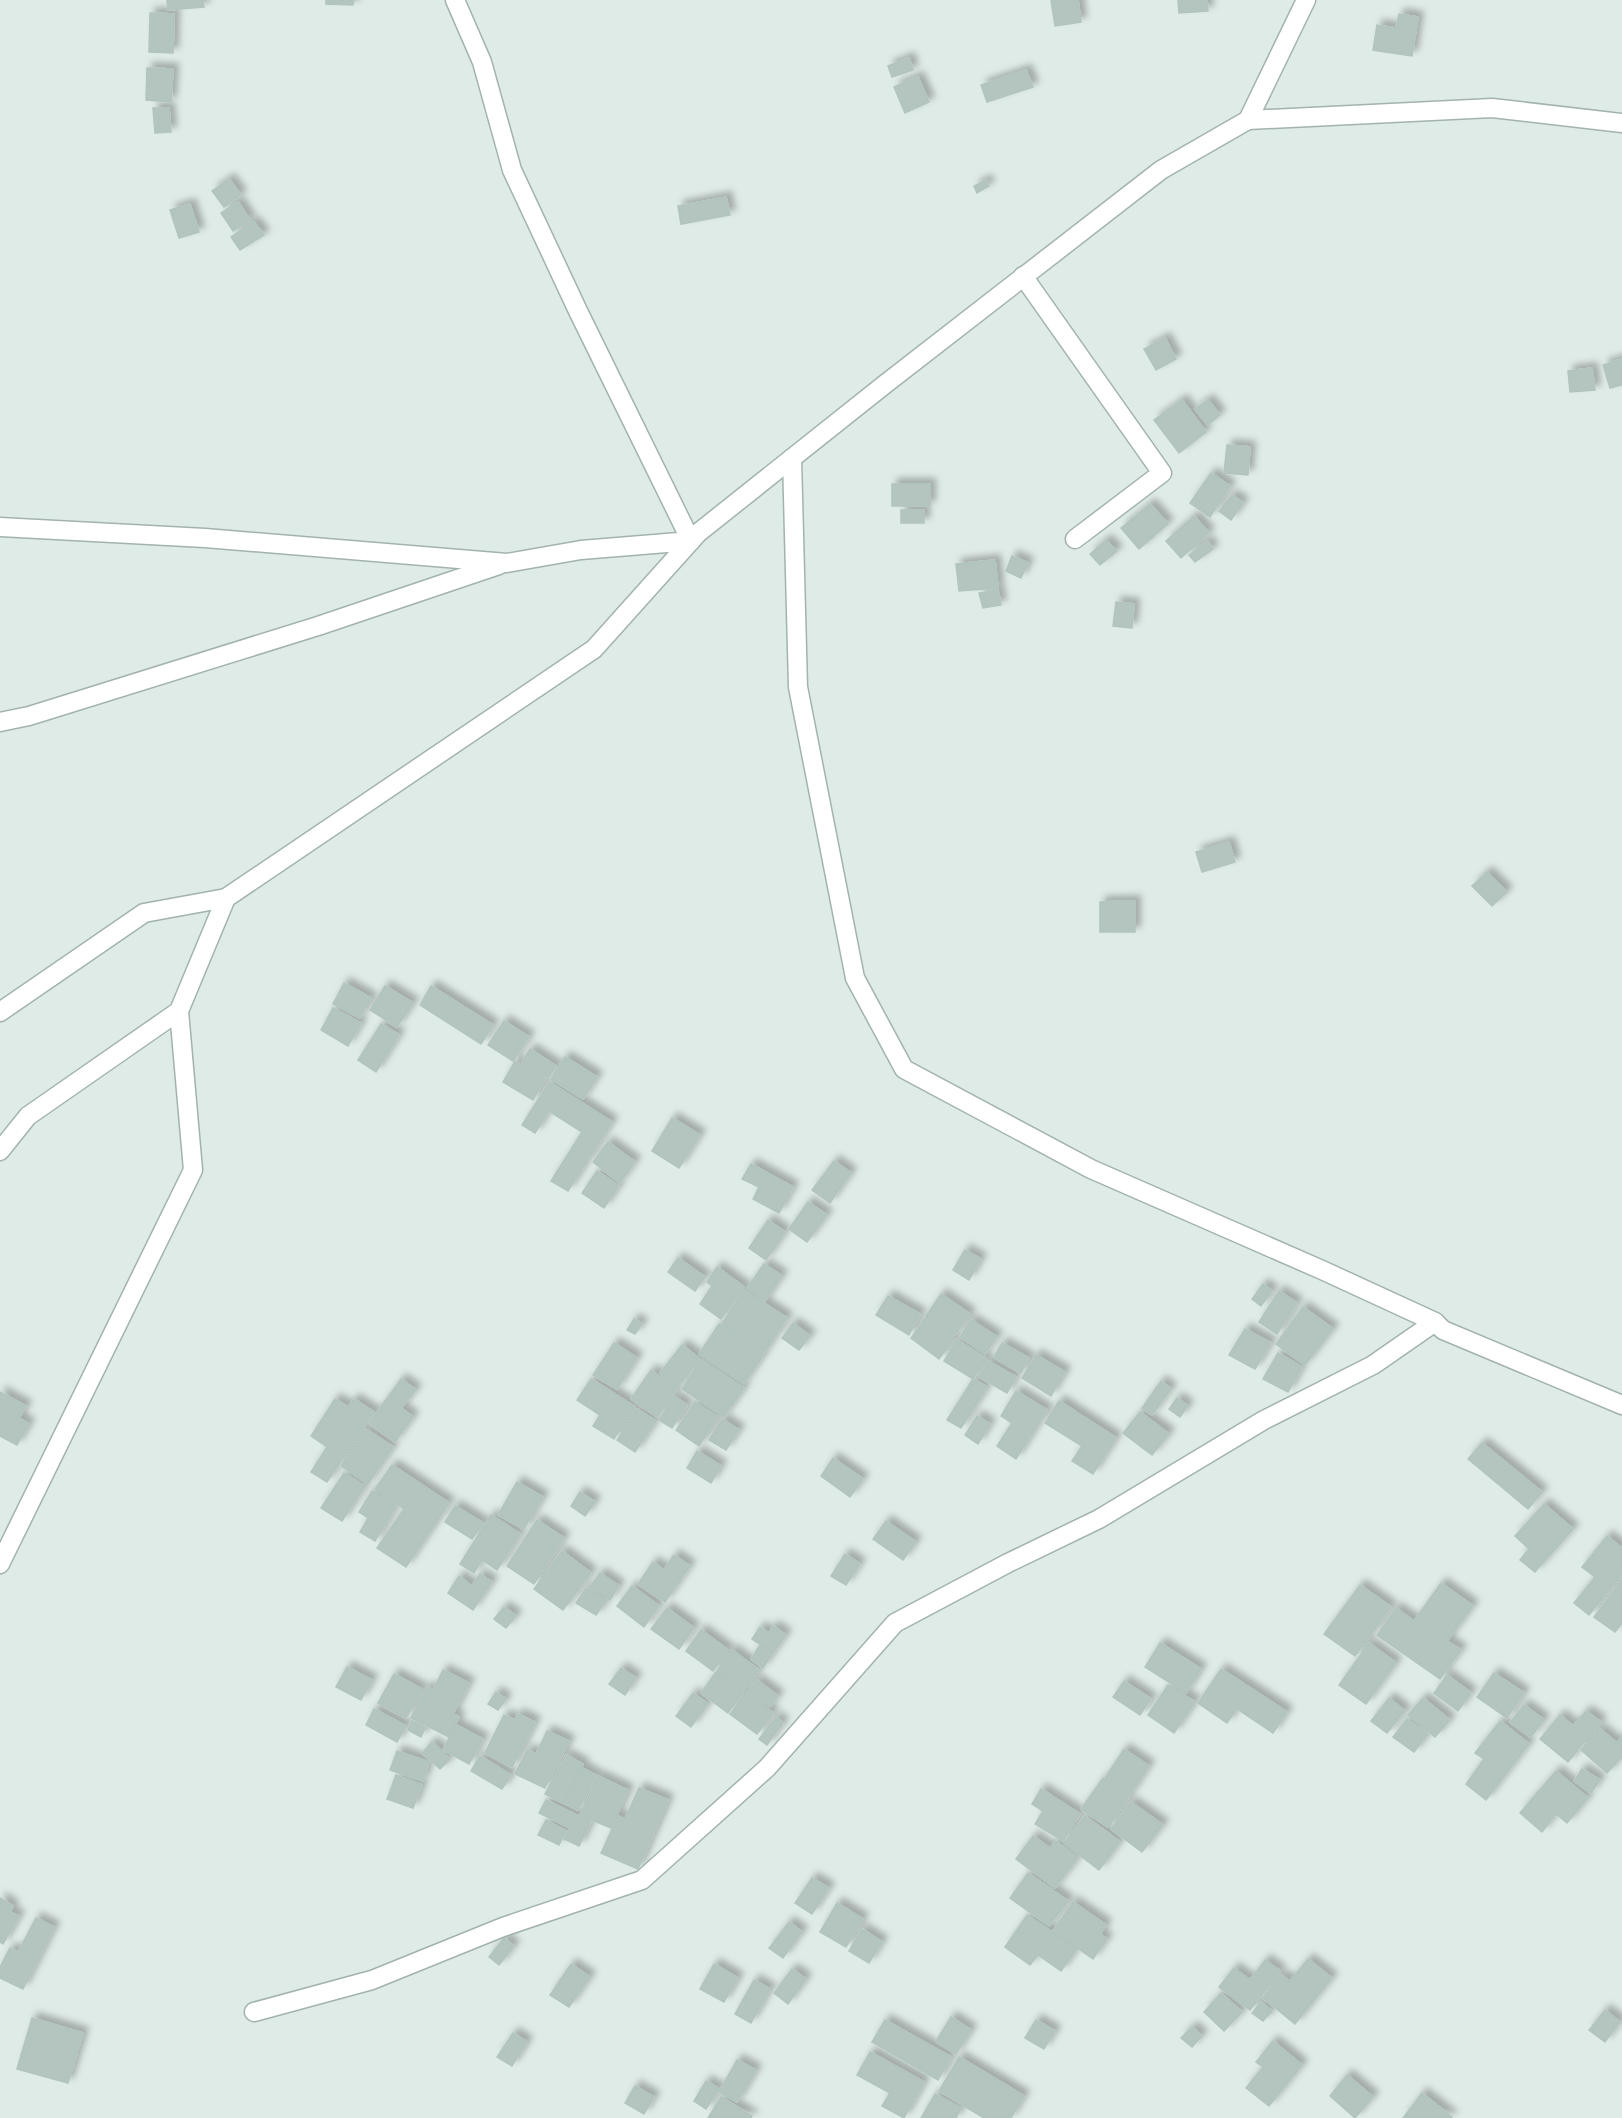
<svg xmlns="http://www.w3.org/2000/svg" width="1622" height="2118" viewBox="0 0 1622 2118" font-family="Inter,sans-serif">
<defs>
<filter id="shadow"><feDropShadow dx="5.5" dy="-5.5" stdDeviation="3" flood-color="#0004"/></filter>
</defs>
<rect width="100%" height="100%" fill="#dfebe6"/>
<!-- building -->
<g fill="#b4c5c0" stroke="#b1c4be" stroke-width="1.5" filter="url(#shadow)">
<polygon points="167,0 203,0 204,7 168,10"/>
<polygon points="326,0 354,0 353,5 326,4"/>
<polygon points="1051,0 1078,0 1081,22 1055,26"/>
<polygon points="1178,0 1207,0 1208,11 1179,13"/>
<polygon points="150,13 174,14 173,53 149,52"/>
<polygon points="1399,14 1418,17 1412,56 1373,50 1377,25 1396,28"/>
<polygon points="909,58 913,70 892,77 888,66"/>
<polygon points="147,68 173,69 171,102 146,100"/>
<polygon points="1026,70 1033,87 987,102 981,85"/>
<polygon points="918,77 929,102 905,113 894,87"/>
<polygon points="153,108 169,108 171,132 155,133"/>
<polygon points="229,179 241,195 224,207 212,191"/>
<polygon points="986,180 989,186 977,193 974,186"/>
<polygon points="726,197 730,215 681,224 678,206"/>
<polygon points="238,202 250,220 233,231 221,213"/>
<polygon points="190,204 199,232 179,238 170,210"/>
<polygon points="254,222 264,235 240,250 231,237"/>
<polygon points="1165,338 1176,359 1156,370 1144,349"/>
<polygon points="1622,359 1622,385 1610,388 1603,365"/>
<polygon points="1592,368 1595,390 1570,392 1568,371"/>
<polygon points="1182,400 1206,432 1179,453 1154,420"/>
<polygon points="1208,400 1220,415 1208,425 1195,409"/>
<polygon points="1227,445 1250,447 1248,475 1224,473"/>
<polygon points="1211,473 1230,486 1210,517 1190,503"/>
<rect x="892" y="484" width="38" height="22"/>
<polygon points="1232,495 1243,503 1231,520 1219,511"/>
<polygon points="1150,504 1168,524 1139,549 1121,528"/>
<rect x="901" y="510" width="23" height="13"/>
<polygon points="1194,516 1209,533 1181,558 1166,541"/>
<polygon points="1106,540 1117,551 1100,565 1090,554"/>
<polygon points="1207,541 1213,549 1195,562 1189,555"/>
<polygon points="1012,556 1028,563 1021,578 1006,571"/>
<polygon points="995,560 998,588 959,591 956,564"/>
<polygon points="998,590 1001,605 983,608 979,593"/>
<polygon points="1116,602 1134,604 1132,628 1113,626"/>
<polygon points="1229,842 1235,862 1202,872 1196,852"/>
<polygon points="1487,872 1507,892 1492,906 1472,886"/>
<polygon points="1135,901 1135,932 1100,932 1100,902"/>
<polygon points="344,983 371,998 360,1018 333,1004"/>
<polygon points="385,986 413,1003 397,1027 370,1010"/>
<polygon points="431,986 493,1025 481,1044 420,1005"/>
<polygon points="333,1008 361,1023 348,1046 321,1030"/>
<polygon points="504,1021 529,1037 513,1061 488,1045"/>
<polygon points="381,1024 399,1035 376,1072 358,1060"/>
<polygon points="530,1049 556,1066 548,1078 522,1062"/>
<polygon points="565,1057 597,1077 583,1099 551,1079"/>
<polygon points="515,1061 545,1079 533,1100 503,1082"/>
<polygon points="549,1082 612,1122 568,1191 551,1181 582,1132 549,1111 535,1133 522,1125"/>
<polygon points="672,1118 700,1135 679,1168 652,1151"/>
<polygon points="608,1142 635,1162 620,1183 593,1162"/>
<polygon points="834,1161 851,1173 830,1203 812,1190"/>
<polygon points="751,1164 793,1187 779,1213 753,1199 759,1187 742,1179"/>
<polygon points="597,1171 619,1186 604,1208 582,1193"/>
<polygon points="808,1202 827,1215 807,1242 789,1229"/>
<polygon points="768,1220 785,1232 766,1260 749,1248"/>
<polygon points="965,1250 981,1259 969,1280 953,1270"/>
<polygon points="678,1258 705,1277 695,1291 668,1272"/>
<polygon points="764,1264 782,1276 765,1301 747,1288"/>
<polygon points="717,1267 744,1287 721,1319 700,1304 712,1286 707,1282"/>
<polygon points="1263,1284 1272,1291 1261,1306 1252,1299"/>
<polygon points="744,1290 787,1318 765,1352 722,1324"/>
<polygon points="1279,1291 1297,1303 1277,1334 1259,1322"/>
<polygon points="941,1294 970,1314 955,1335 926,1316"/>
<polygon points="888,1296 920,1314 909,1335 876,1315"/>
<polygon points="1303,1307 1333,1329 1305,1365 1276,1344"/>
<polygon points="926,1317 954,1338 939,1359 911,1338"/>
<polygon points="634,1319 642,1324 635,1334 627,1330"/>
<polygon points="971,1320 997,1337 985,1354 960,1337"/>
<polygon points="793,1323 810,1336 799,1350 782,1338"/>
<polygon points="719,1324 764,1354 744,1384 699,1354"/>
<polygon points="1245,1329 1271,1343 1255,1369 1229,1355"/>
<polygon points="957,1340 986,1358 973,1379 944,1361"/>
<polygon points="614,1343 637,1358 617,1389 593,1375"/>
<polygon points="1002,1343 1029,1358 1021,1373 994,1357"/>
<polygon points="682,1345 700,1359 677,1387 660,1373"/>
<polygon points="1278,1353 1302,1367 1288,1392 1263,1379"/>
<polygon points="1036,1355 1065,1372 1051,1396 1022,1378"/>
<polygon points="701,1359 744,1388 724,1417 682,1389"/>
<polygon points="988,1361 1016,1377 1007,1393 979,1377"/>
<polygon points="651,1370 677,1389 657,1417 631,1399"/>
<polygon points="401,1379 416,1390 401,1408 413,1417 395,1442 369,1423"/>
<polygon points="591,1379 635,1407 614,1439 593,1426 600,1415 577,1400"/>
<polygon points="973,1379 987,1387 961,1428 947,1420"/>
<polygon points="1161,1381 1171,1389 1152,1415 1142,1408"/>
<polygon points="1016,1391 1047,1410 1016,1459 997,1446 1012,1423 1001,1416"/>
<polygon points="0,1392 26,1406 19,1418 29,1424 17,1445 0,1436"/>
<polygon points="675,1397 687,1405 672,1428 659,1420"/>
<polygon points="1177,1398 1188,1406 1180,1417 1169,1409"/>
<polygon points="335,1399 348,1407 354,1399 374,1412 327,1482 311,1472 327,1447 311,1436"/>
<polygon points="1059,1401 1116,1438 1093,1474 1072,1461 1082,1446 1045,1423"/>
<polygon points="695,1402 718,1417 699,1446 676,1430"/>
<polygon points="637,1409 656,1421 635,1452 617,1440"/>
<polygon points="1140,1412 1169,1434 1152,1455 1123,1433"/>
<polygon points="977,1416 990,1424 978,1444 965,1435"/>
<polygon points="722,1419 739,1430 726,1450 709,1440"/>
<polygon points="366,1429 393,1447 368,1484 341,1466"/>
<polygon points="1482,1443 1542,1492 1528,1509 1468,1459"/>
<polygon points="697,1451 721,1466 711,1483 687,1468"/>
<polygon points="833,1458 863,1479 850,1497 821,1476"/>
<polygon points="392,1465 449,1503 406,1567 377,1548 404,1509 375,1489"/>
<polygon points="344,1473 365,1486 342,1521 321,1508"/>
<polygon points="517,1482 543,1497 524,1529 498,1515"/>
<polygon points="372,1491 396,1506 375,1541 360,1532 368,1518 359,1512"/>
<polygon points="580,1492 595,1502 585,1516 571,1506"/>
<polygon points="1544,1504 1573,1529 1535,1572 1520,1560 1529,1549 1515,1536"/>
<polygon points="455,1506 483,1523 472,1539 445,1522"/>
<polygon points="491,1515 520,1534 497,1570 482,1560 474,1573 460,1564"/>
<polygon points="537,1520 564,1538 534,1584 507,1566"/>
<polygon points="886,1521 916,1542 903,1560 873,1539"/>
<polygon points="1607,1536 1622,1548 1622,1574 1589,1615 1574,1603 1595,1577 1582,1567"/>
<polygon points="562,1551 591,1573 563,1610 534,1589"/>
<polygon points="845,1554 860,1564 846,1585 831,1576"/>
<polygon points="674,1555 690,1566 665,1602 638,1584 653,1562 664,1570"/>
<polygon points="600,1573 619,1586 610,1600 590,1587"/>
<polygon points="480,1574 492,1582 473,1610 448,1593 459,1576 472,1586"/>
<polygon points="1622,1580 1622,1623 1615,1632 1594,1617"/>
<polygon points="1441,1583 1473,1606 1447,1641 1461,1650 1440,1679 1377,1635 1396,1608 1414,1621"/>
<polygon points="1360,1585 1391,1607 1355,1656 1324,1634"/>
<polygon points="632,1586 659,1606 644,1627 617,1606"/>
<polygon points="586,1588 606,1601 596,1615 576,1603"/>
<polygon points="504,1607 516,1616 506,1628 494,1619"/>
<polygon points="667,1608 694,1628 679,1649 651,1629"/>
<polygon points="773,1626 786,1635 773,1653 752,1639 760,1627 769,1633"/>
<polygon points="701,1630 728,1650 713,1671 686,1651"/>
<polygon points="1160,1643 1201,1669 1186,1693 1145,1667"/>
<polygon points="1369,1643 1396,1663 1366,1704 1339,1685"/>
<polygon points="760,1645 773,1653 763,1668 751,1659"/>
<polygon points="732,1650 759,1670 744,1691 717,1671"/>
<polygon points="347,1667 372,1680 361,1700 336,1687"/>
<polygon points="621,1668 636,1678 625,1695 609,1684"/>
<polygon points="1221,1669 1287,1712 1273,1733 1237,1709 1227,1723 1198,1703"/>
<polygon points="443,1670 469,1683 453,1714 459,1717 449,1737 411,1718 427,1687 433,1690"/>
<polygon points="716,1672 743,1693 728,1713 701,1693"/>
<polygon points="1494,1673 1524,1693 1507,1718 1477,1697"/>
<polygon points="394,1674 422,1689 406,1718 378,1703"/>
<polygon points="1447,1675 1471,1693 1458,1711 1434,1693"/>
<polygon points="757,1680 778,1696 770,1707 748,1692"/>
<polygon points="1124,1681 1151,1699 1140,1715 1113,1697"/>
<polygon points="1168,1685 1195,1702 1174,1733 1148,1715"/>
<polygon points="496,1692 506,1699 498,1710 488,1704"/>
<polygon points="693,1693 708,1704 691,1727 676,1716"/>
<polygon points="746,1693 773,1713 757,1734 730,1714"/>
<polygon points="1389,1698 1405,1711 1387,1733 1371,1721"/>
<polygon points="1423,1698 1450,1720 1435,1737 1408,1715"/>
<polygon points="1524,1705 1544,1720 1531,1737 1510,1722"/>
<polygon points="374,1709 406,1726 397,1742 366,1725"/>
<polygon points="1586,1711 1601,1722 1568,1762 1540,1739 1560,1715 1573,1726"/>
<polygon points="518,1714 535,1722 512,1767 485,1753 504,1715 515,1720"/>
<polygon points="776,1717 783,1723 767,1745 759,1739"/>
<polygon points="1407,1719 1428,1734 1414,1752 1393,1737"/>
<polygon points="412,1721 425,1728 421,1737 408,1730"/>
<polygon points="1500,1721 1529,1744 1486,1800 1466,1784 1484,1759 1475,1753"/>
<polygon points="456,1725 483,1739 469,1764 443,1750"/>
<polygon points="1600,1729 1617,1743 1622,1737 1622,1757 1607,1773 1581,1750"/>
<polygon points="547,1731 569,1741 545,1788 515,1774 527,1750 536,1754"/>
<polygon points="432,1742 450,1759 440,1769 422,1753"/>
<polygon points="1124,1749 1149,1766 1130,1795 1105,1778"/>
<polygon points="397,1751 429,1762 423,1781 390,1770"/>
<polygon points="566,1755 583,1764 563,1803 545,1794"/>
<polygon points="480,1756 511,1775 502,1789 471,1771"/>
<polygon points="582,1768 596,1775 578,1810 564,1803"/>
<polygon points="1582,1769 1600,1780 1591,1793 1574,1781"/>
<polygon points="1556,1771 1588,1798 1567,1823 1556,1814 1542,1832 1520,1813"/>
<polygon points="396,1775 422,1785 413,1808 387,1799"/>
<polygon points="598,1776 628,1790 611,1828 580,1815"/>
<polygon points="1103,1778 1129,1797 1108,1827 1081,1809"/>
<polygon points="639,1788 668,1800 638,1869 601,1853 618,1816 625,1819"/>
<polygon points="1041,1789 1080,1814 1063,1841 1035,1824 1043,1811 1032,1804"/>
<polygon points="546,1800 591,1822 579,1846 564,1839 570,1828 539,1813"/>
<polygon points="1131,1802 1163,1825 1142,1852 1111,1829"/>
<polygon points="1085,1816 1120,1842 1099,1870 1064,1843"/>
<polygon points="546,1820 566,1831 559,1845 538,1835"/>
<polygon points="1033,1836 1050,1848 1056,1841 1078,1858 1055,1888 1016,1859"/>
<polygon points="1028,1873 1068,1901 1049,1926 1010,1898"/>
<polygon points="812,1878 829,1888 812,1914 795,1903"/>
<polygon points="0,1898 13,1906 10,1912 19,1916 3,1944 0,1942"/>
<polygon points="1073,1902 1106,1925 1100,1934 1107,1939 1093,1959 1053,1931"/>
<polygon points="837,1903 863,1919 846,1947 820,1932"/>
<polygon points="1027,1915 1077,1949 1061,1971 1038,1955 1030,1965 1005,1947"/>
<polygon points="36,1918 54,1927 23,1989 0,1978 0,1967 10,1948 18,1952"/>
<polygon points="789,1922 802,1932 783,1958 769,1948"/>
<polygon points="862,1929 882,1942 869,1963 849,1951"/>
<polygon points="504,1938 514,1946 499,1965 489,1957"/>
<polygon points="1308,1959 1332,1978 1295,2024 1263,1998 1281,1975 1290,1981"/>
<polygon points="1265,1960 1280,1971 1250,2010 1219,1987 1234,1968 1250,1980"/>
<polygon points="571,1964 590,1977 569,2007 550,1995"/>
<polygon points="714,1964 738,1978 724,2002 700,1989"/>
<polygon points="792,1969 806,1979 788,2004 774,1993"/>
<polygon points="754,1980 770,1989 751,2023 735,2014"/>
<polygon points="1221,1993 1242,2012 1224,2031 1204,2012"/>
<polygon points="1261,2002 1272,2011 1263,2021 1252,2013"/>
<polygon points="1605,2010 1620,2022 1605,2042 1589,2030"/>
<polygon points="951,2017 971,2030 956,2054 936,2041"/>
<polygon points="32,2018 83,2033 68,2083 17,2069"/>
<polygon points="885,2020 951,2057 938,2080 872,2042"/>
<polygon points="1036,2020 1055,2031 1044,2049 1025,2038"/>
<polygon points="1192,2027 1202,2036 1192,2047 1181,2038"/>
<polygon points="513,2033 527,2042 512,2066 497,2057"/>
<polygon points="1273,2041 1302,2065 1269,2106 1246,2088 1263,2067 1256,2062"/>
<polygon points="870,2052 924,2082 904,2118 882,2106 890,2093 857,2075"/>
<polygon points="959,2057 1024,2096 1011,2118 984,2118 939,2091"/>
<polygon points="737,2060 756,2070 737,2102 719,2092"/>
<polygon points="1347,2075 1373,2097 1355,2118 1330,2096"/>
<polygon points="706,2081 719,2089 706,2109 694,2101"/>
<polygon points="635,2086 654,2097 644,2114 625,2103"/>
<polygon points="1422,2093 1452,2117 1451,2118 1403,2118"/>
<polygon points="935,2094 961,2108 956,2118 921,2118"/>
<polygon points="721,2097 752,2116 751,2118 708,2118"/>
</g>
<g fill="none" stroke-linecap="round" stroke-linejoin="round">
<!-- minor casing -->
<g stroke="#a2b3ae" stroke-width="21">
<g id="minor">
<polyline points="1248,120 1492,108 1622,123"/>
<polyline points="1023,276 1162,473 1075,539"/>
<polyline points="792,458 798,687 855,978 904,1069 1091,1169 1322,1270 1435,1322 1443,1330 1622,1405"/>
<polyline points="0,527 205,538 507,563 581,550 691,541 578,311 512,170 482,62 455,0"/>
<polyline points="0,722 29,716 318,626 499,565"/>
<polyline points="0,1012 144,913 226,898"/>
<polyline points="0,1151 28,1116 179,1011 226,898 594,649 698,533 884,385 1161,170 1248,120 1306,0"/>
<polyline points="0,1564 193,1170 179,1011"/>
<polyline points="254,2012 372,1980 503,1927 642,1880 767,1768 895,1623 1008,1563 1099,1519 1264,1420 1373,1365 1435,1322"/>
</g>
</g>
<!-- minor -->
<use href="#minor" stroke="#fff" stroke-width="18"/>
</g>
</svg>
